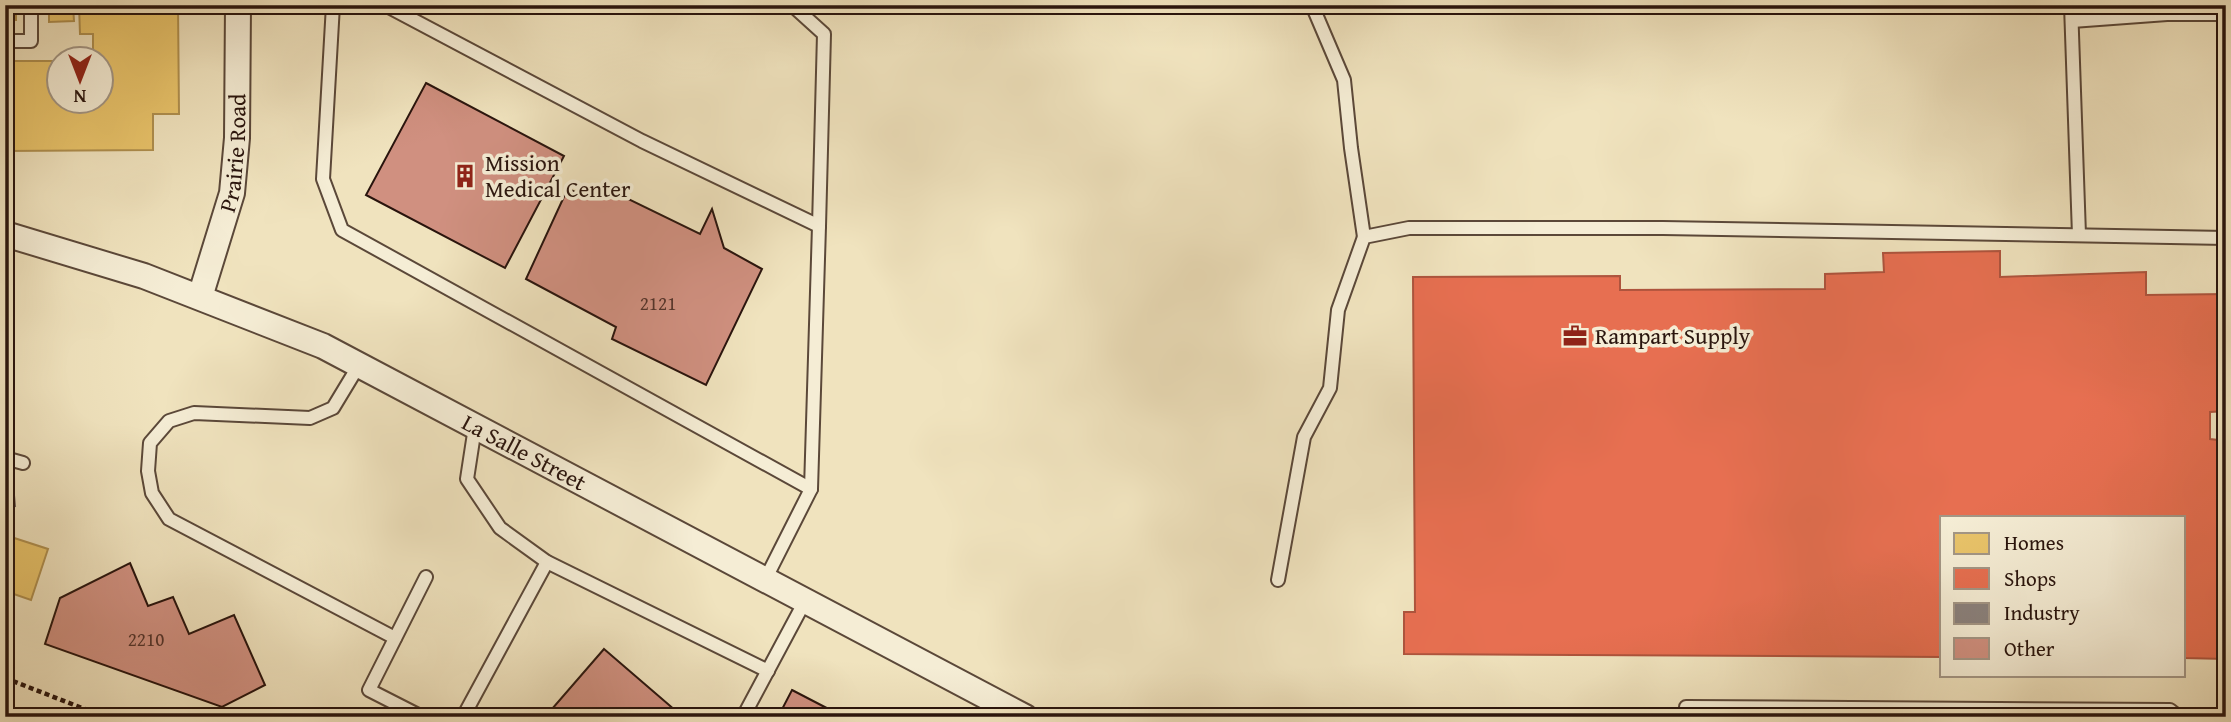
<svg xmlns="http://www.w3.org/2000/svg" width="2231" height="722" viewBox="0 0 2231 722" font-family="'Gentium Book Plus',serif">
<rect width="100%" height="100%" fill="#f0e3be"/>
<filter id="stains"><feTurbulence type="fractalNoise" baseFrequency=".00286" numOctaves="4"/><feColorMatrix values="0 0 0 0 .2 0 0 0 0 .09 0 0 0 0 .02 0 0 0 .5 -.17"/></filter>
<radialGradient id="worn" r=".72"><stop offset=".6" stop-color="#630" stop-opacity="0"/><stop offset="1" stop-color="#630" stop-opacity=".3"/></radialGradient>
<!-- homes -->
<g fill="#e9c46a" stroke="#af8f4e" stroke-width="2">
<rect x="5" y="5" width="11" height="15"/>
<polygon points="49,5 73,5 74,21 49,22"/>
<polygon points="79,5 178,5 179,114 153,114 153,150 5,151 5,61 60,61 60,102 102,102 102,60 93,60 93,34 80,34"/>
<polygon points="5,535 48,549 31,600 5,591"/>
</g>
<!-- shops -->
<polygon fill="#e76f51" stroke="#ae543d" stroke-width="2" points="2000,251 2000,277 2146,272 2146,295 2226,294 2226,411 2210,412 2210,439 2226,441 2226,659 2184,658 2184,517 1942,517 1942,657 1404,654 1404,612 1415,612 1413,277 1620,276 1620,290 1825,289 1825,274 1884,272 1883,253"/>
<!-- industry -->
<polygon fill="#8a817c" stroke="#6d605b" stroke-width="2" points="14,495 15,506 5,507 5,496"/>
<!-- building -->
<g fill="#d09080" stroke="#29140d" stroke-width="2">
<polygon points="426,83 564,156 505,268 366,195"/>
<polygon points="568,188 586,198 610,190 700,234 712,209 724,248 762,269 706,385 612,339 616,327 526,279"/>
<polygon points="130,563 148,606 173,597 189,634 234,615 265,685 222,707 45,644 60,598"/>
<polygon points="604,649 683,717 545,717"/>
<polygon points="792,690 844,717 778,717"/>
</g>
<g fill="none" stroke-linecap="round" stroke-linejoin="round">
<!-- service casing -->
<g stroke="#5b4839" stroke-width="16">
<g id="service">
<polyline points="333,5 323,179 342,230 811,489"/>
<polyline points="385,5 642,141 819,226 811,489 765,580"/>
<polyline points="792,5 824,34 819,226"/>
<polyline points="1312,5 1344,80 1351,148 1364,237"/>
<polyline points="2071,5 2079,235"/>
<polyline points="2072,21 2167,14 2226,14"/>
<polyline points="5,41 31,41 31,5"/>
<polyline points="359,365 333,408 310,418 194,413 169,421 150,443 148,471 152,493 169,519 395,638"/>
<polyline points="475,427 467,479 500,528 547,562 768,671"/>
<polyline points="5,458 23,463"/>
<polyline points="1278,580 1304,437 1330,388 1338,310 1364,237 1409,228 1663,228 2226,238"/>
<polyline points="1686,707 2170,710 2179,717"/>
<polyline points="422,717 369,690 426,577"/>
<polyline points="463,717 547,562"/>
<polyline points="743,717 805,601"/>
</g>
</g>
<!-- minor casing -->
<g stroke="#5b4839" stroke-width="28">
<g id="minor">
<path id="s1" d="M5,234L144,276L323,346L1025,717"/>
<path id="s2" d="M200,297L232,193L237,138L238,5"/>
</g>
</g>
<!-- path -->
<polyline stroke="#29140d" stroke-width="4.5" stroke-dasharray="5 3.5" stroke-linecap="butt" points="5,678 105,717"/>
<!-- service -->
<use href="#service" stroke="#f5edd5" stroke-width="12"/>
<!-- minor -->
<use href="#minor" stroke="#f5edd5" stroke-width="24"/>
</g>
<!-- icons -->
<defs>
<g id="building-bare" transform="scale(1.89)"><path d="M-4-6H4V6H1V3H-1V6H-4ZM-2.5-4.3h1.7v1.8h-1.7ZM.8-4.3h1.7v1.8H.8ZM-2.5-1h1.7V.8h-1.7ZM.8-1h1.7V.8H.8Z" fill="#8f2418" stroke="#f5edd5" stroke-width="2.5" paint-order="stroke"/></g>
<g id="office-bare" transform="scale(1.89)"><path d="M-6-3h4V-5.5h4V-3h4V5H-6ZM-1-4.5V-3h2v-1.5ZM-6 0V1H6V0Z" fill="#8f2418" stroke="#f5edd5" stroke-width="2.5" paint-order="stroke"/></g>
</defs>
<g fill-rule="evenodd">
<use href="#building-bare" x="465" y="176"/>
<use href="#office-bare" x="1575" y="336"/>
</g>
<g text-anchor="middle" stroke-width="7" stroke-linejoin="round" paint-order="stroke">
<!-- number labels -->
<g font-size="19" fill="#53332a">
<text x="658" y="310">2121</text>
<text x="146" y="646">2210</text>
</g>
<!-- street labels -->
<g font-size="23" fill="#29140d" stroke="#f5edd5">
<text dy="8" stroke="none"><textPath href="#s2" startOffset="149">Prairie Road</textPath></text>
<text dy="8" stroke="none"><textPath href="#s1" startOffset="565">La Salle Street</textPath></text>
</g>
<!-- poi labels -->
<g font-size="23" fill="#29140d" stroke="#f5edd5" text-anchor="start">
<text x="485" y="171">Mission<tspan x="485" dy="26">Medical Center</tspan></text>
<text x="1595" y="344">Rampart Supply</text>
</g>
</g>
<!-- margin -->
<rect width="2231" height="722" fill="none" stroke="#f0e3be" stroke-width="28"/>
<rect x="7" y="7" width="2217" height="708" fill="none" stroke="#29140d" stroke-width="3.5"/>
<rect x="14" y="14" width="2203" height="694" fill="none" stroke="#29140d" stroke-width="2"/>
<!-- legend -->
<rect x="1940" y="516" width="245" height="161" fill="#f5edd5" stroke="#a39685" stroke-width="2"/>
<rect x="1954" y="533" width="35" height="21" fill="#e9c46a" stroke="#a39685" stroke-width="2"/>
<text x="2004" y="550" font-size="21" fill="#29140d">Homes</text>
<rect x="1954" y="568" width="35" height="21" fill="#e76f51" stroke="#a39685" stroke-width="2"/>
<text x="2004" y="586" font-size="21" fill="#29140d">Shops</text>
<rect x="1954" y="603" width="35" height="21" fill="#8a817c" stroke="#a39685" stroke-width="2"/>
<text x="2004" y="620" font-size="21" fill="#29140d">Industry</text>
<rect x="1954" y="638" width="35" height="21" fill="#d09080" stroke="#a39685" stroke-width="2"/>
<text x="2004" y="656" font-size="21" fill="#29140d">Other</text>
<!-- north arrow -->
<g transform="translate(80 80) rotate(180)"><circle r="33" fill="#f5edd5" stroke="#a39685" stroke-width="2"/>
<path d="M0-5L12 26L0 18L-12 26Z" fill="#8f2418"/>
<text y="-10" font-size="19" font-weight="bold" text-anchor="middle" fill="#29140d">N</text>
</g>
<rect width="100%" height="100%" filter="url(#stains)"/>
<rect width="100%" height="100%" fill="url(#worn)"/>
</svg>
